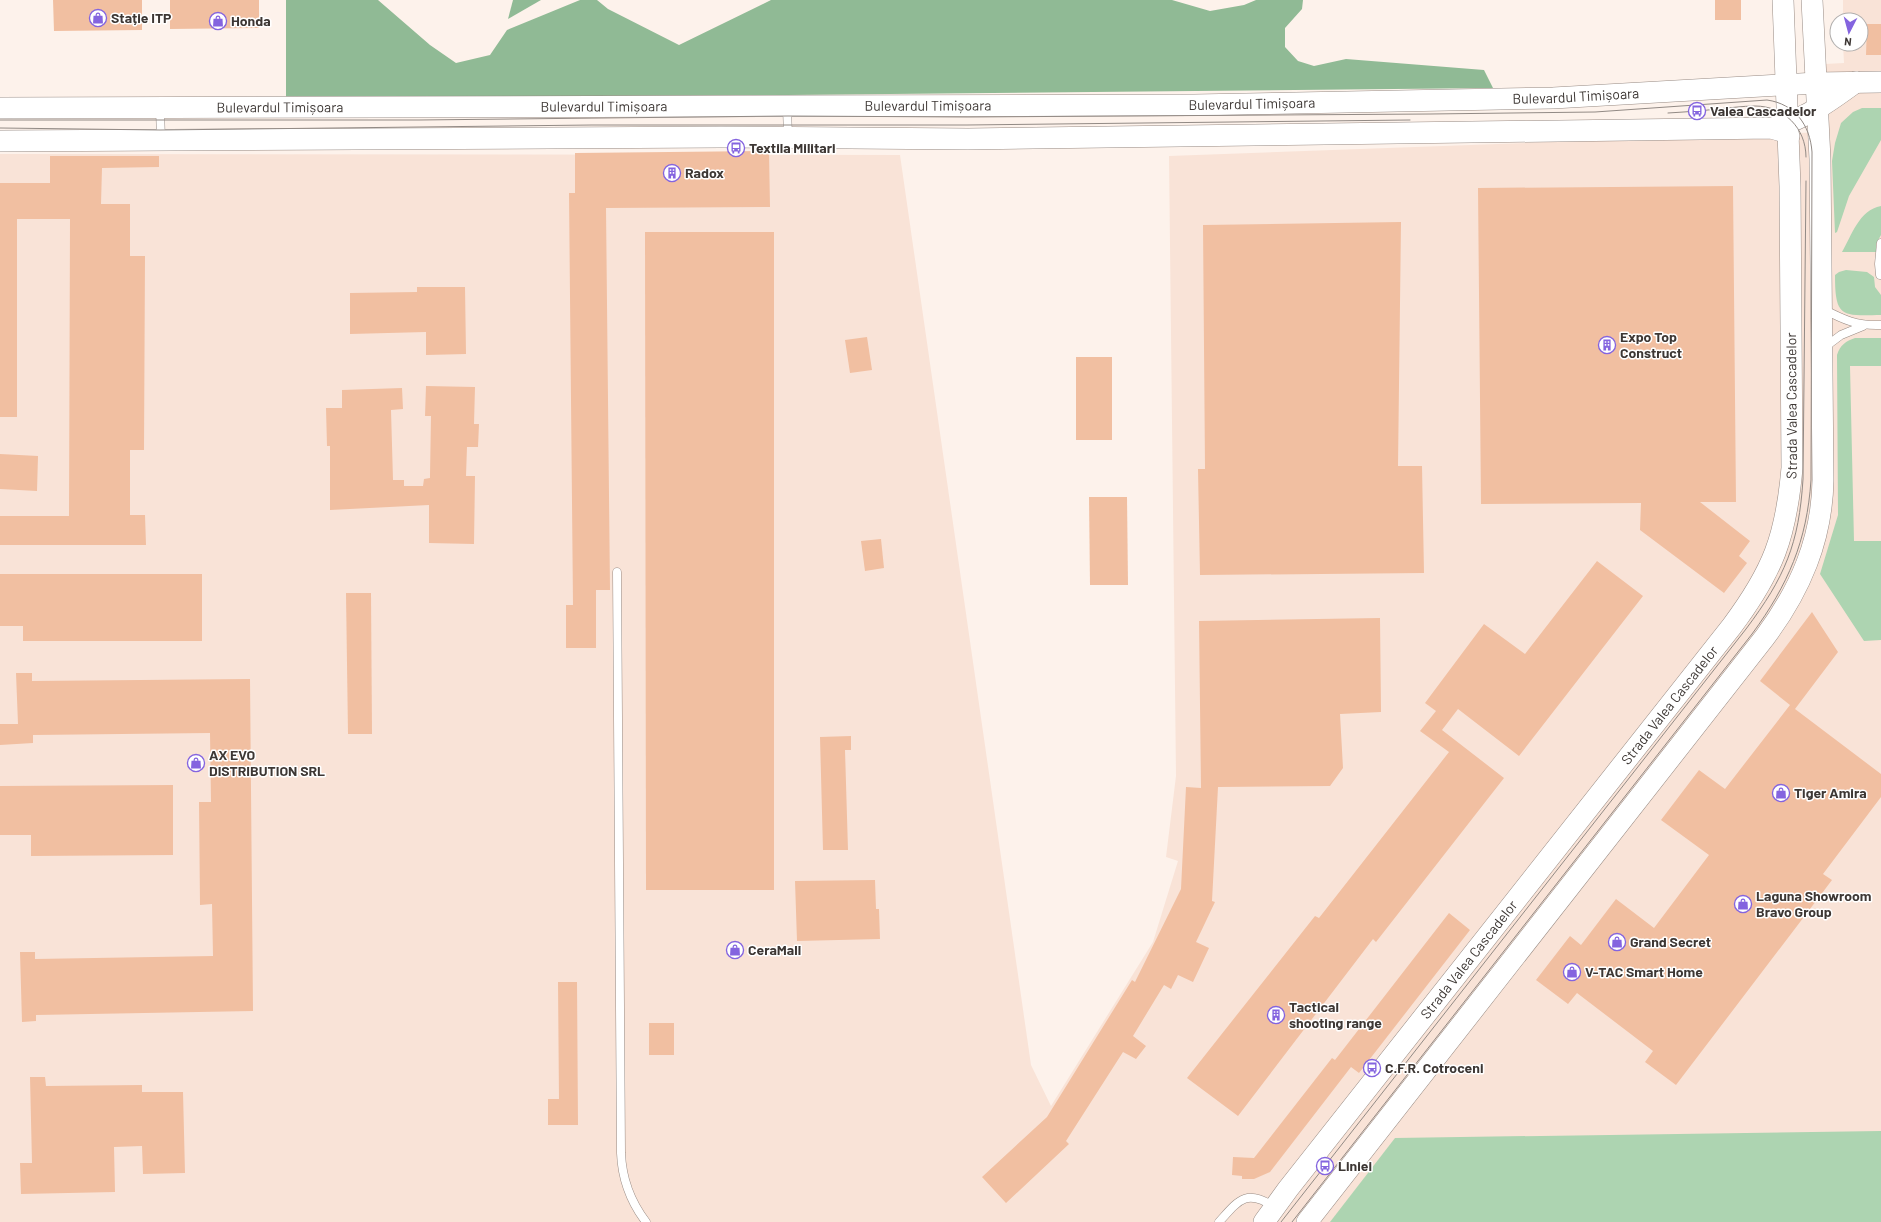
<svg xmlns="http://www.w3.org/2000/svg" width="1881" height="1222" viewBox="0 0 1881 1222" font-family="Barlow,sans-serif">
<rect width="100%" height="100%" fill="#fdf2eb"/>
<!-- built -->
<polygon fill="#f9e3d7" points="1843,0 1881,0 1881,1222 0,1222 0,154 900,155 1031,1065 1051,1106 1153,942 1178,861 1166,857 1176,776 1169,156 1826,132 1825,64 1844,63 1843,44 1861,44 1861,20 1843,20"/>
<!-- green -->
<g fill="#add4b1">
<polygon points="1862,108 1881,108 1881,140 1849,196 1837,232 1835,233 1832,161 1835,143 1841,123 1853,112"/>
<path d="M1881,206V235L1876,244V252H1842C1852,235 1859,210 1881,206Z"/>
<path d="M1846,270L1867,272L1874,277L1875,287L1881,295V315C1841,316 1835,317 1835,275L1839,272Z"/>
<path d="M1855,338H1881V366H1850L1854,541H1881V640L1864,641L1820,574L1838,515L1837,355C1840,345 1846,341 1855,338Z"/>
<polygon points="1881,1131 1881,1222 1330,1222 1395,1138"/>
</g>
<!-- forest -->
<g fill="#90ba95">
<polygon points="286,0 378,0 430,45 456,63 490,55 507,30 580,0 597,0 608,9 679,45 771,0 1172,0 1210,11 1244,5 1256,0 1303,0 1302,9 1285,28 1285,47 1298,61 1314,66 1346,59 1484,70 1493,88 286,100"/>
<polygon points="513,0 541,0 508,19"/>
</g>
<!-- building -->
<g fill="#f1bfa1">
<polygon points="53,0 142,0 142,30 54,31"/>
<polygon points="170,0 259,0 259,28 170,29"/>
<rect x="1715" y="0" width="26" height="20"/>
<polygon points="1867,24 1881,24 1881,55 1866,55"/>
<polygon points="769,151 770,207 606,208 610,590 596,590 596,648 566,648 566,605 573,605 569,193 575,193 575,153"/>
<polygon points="50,156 159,156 159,167 102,168 101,204 130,204 130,256 145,256 144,450 130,450 130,515 145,515 146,545 0,545 0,516 69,516 70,219 17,219 17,417 0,417 0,183 50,183"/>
<polygon points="1733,186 1736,502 1700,502 1750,541 1739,556 1747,563 1724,593 1640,530 1641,503 1481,504 1478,188"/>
<polygon points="1401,222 1398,466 1422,466 1424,573 1200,575 1198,469 1205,469 1203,225"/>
<polygon points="645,232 774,232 774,890 646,890"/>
<polygon points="417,287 465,287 466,354 426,355 426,332 350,334 350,293 417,292"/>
<polygon points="867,337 872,370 850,373 845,340"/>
<rect x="1076" y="357" width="36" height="83"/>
<polygon points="426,386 475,387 474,424 479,424 478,447 467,447 466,476 475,476 474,544 429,543 429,505 330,510 330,446 327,446 326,408 342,408 342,390 402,388 403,409 391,410 393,480 404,480 404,486 423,486 424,479 430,478 430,475 431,416 425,416"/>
<polygon points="0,454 38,456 37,491 0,489"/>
<polygon points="1089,497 1127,497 1128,585 1090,585"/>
<polygon points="881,539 884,568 865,571 861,541"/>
<polygon points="1597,561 1643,596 1519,756 1458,709 1442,730 1504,778 1376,942 1373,939 1238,1116 1187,1078 1315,916 1319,918 1449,752 1420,731 1436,711 1425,703 1484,624 1525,654"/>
<polygon points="0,574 202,574 202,641 23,641 23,626 0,626"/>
<polygon points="346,593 371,593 372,734 348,734"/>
<polygon points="1812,612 1838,652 1795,709 1881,774 1881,797 1823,874 1832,880 1676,1085 1645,1062 1653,1051 1577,993 1568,1004 1536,980 1570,936 1581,945 1616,899 1654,928 1709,855 1661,820 1699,770 1725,789 1790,705 1760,681"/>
<polygon points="1380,618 1381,712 1340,714 1343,768 1330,786 1218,787 1212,901 1215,902 1196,942 1209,948 1193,982 1178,975 1171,989 1164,985 1133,1036 1146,1046 1136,1059 1123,1052 1066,1141 1069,1144 1006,1203 982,1177 1047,1117 1132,980 1135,982 1181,889 1186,787 1201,788 1199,621"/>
<polygon points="16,673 32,673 32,681 250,679 253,1011 36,1015 36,1021 22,1022 20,952 35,952 35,959 213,956 212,904 200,905 199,802 211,802 210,733 33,735 33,743 0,745 0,724 18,724"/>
<polygon points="851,736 851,750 845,750 848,850 823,850 820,737"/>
<polygon points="173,785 173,855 31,856 31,835 0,835 0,786"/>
<polygon points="875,880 876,909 879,909 880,939 797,941 795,881"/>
<polygon points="1449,913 1470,930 1359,1073 1351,1067 1270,1172 1254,1179 1242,1179 1242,1176 1232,1175 1233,1157 1254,1158 1332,1058 1335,1060"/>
<polygon points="558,982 577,982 578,1125 548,1125 548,1099 559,1099"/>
<rect x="649" y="1023" width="25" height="32"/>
<polygon points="30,1077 45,1077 46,1086 142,1085 142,1092 183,1092 185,1173 143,1174 142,1146 114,1147 115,1192 21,1194 20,1163 32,1163"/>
</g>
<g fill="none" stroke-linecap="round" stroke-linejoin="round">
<!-- lane casing -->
<g stroke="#988b84" stroke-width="9">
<g id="lane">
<polyline points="787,107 788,137"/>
<polyline points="160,108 161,140"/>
<polyline points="1880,275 1879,264 1881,243"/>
<path d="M1823,309C1844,320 1857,326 1881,325"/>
<polyline points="1825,347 1841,335 1863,326"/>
<path d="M617,572L621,1153C622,1179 630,1201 646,1222"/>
<path d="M1219,1222C1238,1201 1246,1188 1274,1207"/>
</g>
</g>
<!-- secondary casing -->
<g stroke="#988b84" stroke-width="22">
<g id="secondary">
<path id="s1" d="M0,108L1194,105L1553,98L1816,83L1881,82"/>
<path d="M1775,127C1807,118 1830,101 1856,82"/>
<polyline points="0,141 721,137 968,139 1771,128 1782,131 1789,136"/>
<path id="s2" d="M1264,1222L1288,1189L1732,626C1773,571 1786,537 1792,468L1790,186L1783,0"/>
<path d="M1307,1222L1765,637C1800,590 1822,540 1823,480L1820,159L1812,0"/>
</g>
</g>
<!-- lane -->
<use href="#lane" stroke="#fff" stroke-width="8"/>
<!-- secondary -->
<use href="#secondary" stroke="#fff" stroke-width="21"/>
<!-- tram -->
<g stroke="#928a85" stroke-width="1">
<path d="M1668,113C1684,112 1701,111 1717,109C1730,108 1742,106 1755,106C1784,106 1806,128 1806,157"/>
<path d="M0,120H419L788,116L967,117L1430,114L1595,112L1767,100C1795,104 1810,125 1812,152L1811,480C1807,541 1788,585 1752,634L1292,1222"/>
<polyline points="0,128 160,130 592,125 967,125 1410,120"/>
<path d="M1281,1222L1746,629C1785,577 1799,544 1803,479L1806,181"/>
</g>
</g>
<!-- icons -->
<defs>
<g id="shop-ring" transform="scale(0.9)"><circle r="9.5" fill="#fff" stroke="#8464df" stroke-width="1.5"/><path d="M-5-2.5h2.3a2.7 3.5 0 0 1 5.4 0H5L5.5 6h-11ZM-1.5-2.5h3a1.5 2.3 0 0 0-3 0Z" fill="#8464df"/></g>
<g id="bus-ring" transform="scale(0.9)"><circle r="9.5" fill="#fff" stroke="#8464df" stroke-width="1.5"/><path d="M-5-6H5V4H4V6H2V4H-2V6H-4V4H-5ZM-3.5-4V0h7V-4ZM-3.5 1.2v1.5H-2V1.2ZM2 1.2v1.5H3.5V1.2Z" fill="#8464df"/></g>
<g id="building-ring" transform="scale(0.9)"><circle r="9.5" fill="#fff" stroke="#8464df" stroke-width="1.5"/><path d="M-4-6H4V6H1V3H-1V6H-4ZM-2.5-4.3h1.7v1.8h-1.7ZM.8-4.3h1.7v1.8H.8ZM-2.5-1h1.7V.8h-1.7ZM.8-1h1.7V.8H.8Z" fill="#8464df"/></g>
</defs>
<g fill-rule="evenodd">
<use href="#shop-ring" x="98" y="18"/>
<use href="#shop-ring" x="218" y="21"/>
<use href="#bus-ring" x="1697" y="111"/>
<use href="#bus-ring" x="736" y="148"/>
<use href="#building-ring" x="672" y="173"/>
<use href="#building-ring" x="1607" y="345"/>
<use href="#shop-ring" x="196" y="763"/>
<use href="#shop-ring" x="1781" y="793"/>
<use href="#shop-ring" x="1743" y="904"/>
<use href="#shop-ring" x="1617" y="942"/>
<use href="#shop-ring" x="735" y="950"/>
<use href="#shop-ring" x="1572" y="972"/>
<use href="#building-ring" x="1276" y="1015"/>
<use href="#bus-ring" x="1372" y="1068"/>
<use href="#bus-ring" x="1325" y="1166"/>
</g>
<g text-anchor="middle" stroke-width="3" stroke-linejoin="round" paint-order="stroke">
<!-- poi labels -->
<g font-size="14" font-weight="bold" fill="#3d3734" stroke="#fff" text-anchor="start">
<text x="111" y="23">Stație ITP</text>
<text x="231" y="26">Honda</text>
<text x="1710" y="116">Valea Cascadelor</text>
<text x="749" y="153">Textila Militari</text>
<text x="685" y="178">Radox</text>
<text x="1620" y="342">Expo Top<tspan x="1620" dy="16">Construct</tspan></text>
<text x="209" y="760">AX EVO<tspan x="209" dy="16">DISTRIBUTION SRL</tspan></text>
<text x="1794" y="798">Tiger Amira</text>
<text x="1756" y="901">Laguna Showroom<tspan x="1756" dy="16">Bravo Group</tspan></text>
<text x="1630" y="947">Grand Secret</text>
<text x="748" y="955">CeraMall</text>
<text x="1585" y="977">V-TAC Smart Home</text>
<text x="1289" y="1012">Tactical<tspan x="1289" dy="16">shooting range</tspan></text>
<text x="1385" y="1073">C.F.R. Cotroceni</text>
<text x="1338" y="1171">Liniei</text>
</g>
<!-- street labels -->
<g font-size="14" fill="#3d3734" stroke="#fff">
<text dy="5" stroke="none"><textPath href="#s1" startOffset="1576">Bulevardul Timișoara</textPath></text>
<text dy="5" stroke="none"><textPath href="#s1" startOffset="1252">Bulevardul Timișoara</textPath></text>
<text dy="5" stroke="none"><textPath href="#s1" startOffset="604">Bulevardul Timișoara</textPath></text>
<text dy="5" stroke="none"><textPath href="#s1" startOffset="928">Bulevardul Timișoara</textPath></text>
<text dy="5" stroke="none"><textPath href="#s1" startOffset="280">Bulevardul Timișoara</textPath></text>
<text dy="5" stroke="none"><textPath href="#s2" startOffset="992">Strada Valea Cascadelor</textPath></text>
<text dy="5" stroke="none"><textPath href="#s2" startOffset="657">Strada Valea Cascadelor</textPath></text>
<text dy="5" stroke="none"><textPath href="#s2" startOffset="333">Strada Valea Cascadelor</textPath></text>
</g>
</g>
<!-- north arrow -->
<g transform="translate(1849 32) rotate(186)"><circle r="19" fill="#ffffff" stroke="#b1afae"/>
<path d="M0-3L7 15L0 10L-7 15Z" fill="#8464df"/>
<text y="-6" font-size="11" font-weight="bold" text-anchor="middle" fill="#3d3734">N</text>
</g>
</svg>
